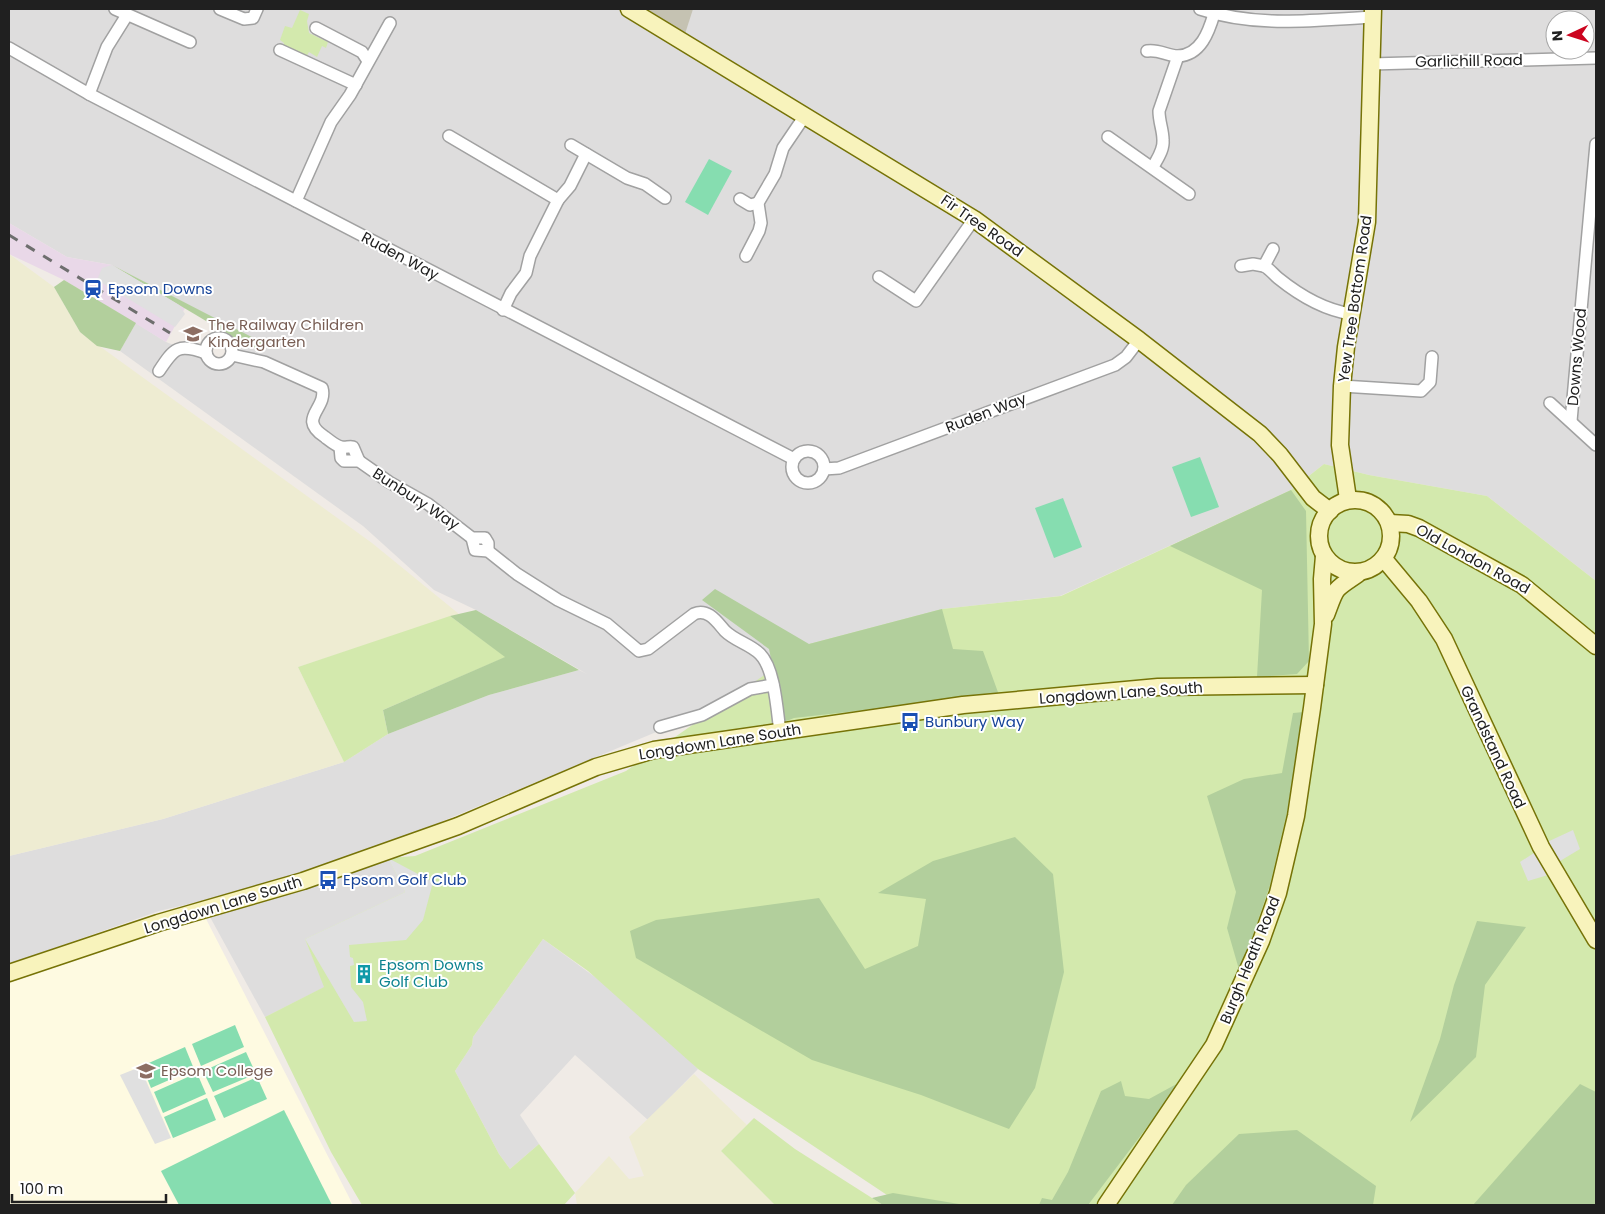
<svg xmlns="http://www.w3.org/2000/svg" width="1605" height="1214" viewBox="0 0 1605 1214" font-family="Poppins,sans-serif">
<rect width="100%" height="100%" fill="#f0ebe6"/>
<!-- residential -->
<g fill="#dedddd" fill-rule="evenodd">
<path d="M9,9H1596V581L1487,496L1369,475L1324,464L1291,490L1060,596L942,609L721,705L383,846L290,880L159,911L9,964V856L163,819L344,762L388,734L489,695L579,670L587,674L476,610L434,590L363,526L120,351L136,323L166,342L199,355L212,365L234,363L246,335L112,265L67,257L9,223ZM1555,20H1585V50H1555Z"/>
<polygon points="388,858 405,892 305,939 325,987 265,1017 210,917"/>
<polygon points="543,939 629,1002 698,1069 648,1120 575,1055 520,1115 539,1144 510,1169 499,1154 455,1071 472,1045 473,1037"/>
</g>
<!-- industrial -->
<polygon fill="#e9d8e8" points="9,223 67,257 112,265 185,308 166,342 64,280 9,254"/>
<!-- education -->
<polygon fill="#fefae1" points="205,917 353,1205 9,1205 9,980"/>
<!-- construction -->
<polygon fill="#c5c2b2" points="649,9 693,9 685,34 649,10"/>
<!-- farmland -->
<g fill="#eeecd2">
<polygon points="9,254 54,287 80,332 372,543 459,614 298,667 344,762 163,819 9,856"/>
<polygon points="694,1074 747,1125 721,1151 775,1205 577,1205 575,1193 609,1156 629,1179 644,1176 629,1137"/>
</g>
<!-- grass -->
<g fill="#d3e9ad">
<polygon points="300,10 309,14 307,21 309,33 328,42 326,48 322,46 317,57 309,52 305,59 283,46 284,43 280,40 285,26 292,28"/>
<polygon points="1324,464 1369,475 1487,496 1596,581 1596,1205 902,1205 698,1069 588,971 543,939 473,1037 472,1045 455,1071 499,1154 510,1169 539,1144 575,1193 564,1205 362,1205 331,1152 265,1017 324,987 305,939 405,892 388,858 415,856 626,771 809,644 942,609 1061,596 1291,490"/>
<polygon points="450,616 506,657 383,710 388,734 344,762 298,667"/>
<polygon points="754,1118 795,1149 883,1205 775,1205 721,1151"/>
</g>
<!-- forest -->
<g fill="#b2cf9c">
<polygon points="112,265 267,345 263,351 243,343"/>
<polygon points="64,280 136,323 120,351 97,346 80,332 54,287"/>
<polygon points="1291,490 1306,511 1309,661 1297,674 1257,677 1262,590 1170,546"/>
<polygon points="715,589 809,644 942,609 953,649 983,651 999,695 794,718 784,722 769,649 702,600"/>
<polygon points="476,610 579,670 489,695 388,734 383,710 505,657 450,616"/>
<polygon points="1304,712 1287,812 1270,885 1240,973 1227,928 1236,892 1207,796 1244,779 1282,773 1293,713"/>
<polygon points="1015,837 1053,874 1064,972 1035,1088 1009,1129 921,1095 812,1060 636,958 630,931 656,920 819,898 865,969 918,946 926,899 878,893 933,861"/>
<polygon points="1477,921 1526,927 1485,985 1476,1057 1410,1122 1440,1039 1454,985"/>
<polygon points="1121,1081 1125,1096 1149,1099 1182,1081 1088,1205 1039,1205 1042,1198 1052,1200 1068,1172 1101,1091"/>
<polygon points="1580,1084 1596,1092 1596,1205 1473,1205"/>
<polygon points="1297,1130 1376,1186 1373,1205 1172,1205 1186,1185 1239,1134"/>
<polygon points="893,1193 965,1205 883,1205 872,1198"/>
</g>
<!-- pitch -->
<g fill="#86ddb0">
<polygon points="709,159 732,171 708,215 685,202"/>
<polygon points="1200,457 1219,507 1191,517 1172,467"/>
<polygon points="1063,498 1082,547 1054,558 1035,508"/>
<polygon points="235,1025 244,1047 201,1066 192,1044"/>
<polygon points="185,1047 194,1069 151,1088 142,1066"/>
<polygon points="246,1052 256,1074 213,1092 203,1071"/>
<polygon points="197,1073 206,1094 163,1113 154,1092"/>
<polygon points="257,1077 267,1099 224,1118 214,1096"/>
<polygon points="207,1098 216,1120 173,1138 164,1117"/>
<polygon points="284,1110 332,1205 179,1205 161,1171"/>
</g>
<!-- parking -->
<g fill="#e0e0e0">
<polygon points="112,265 179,305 185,314 175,327 97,280 102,268"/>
<polygon points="1573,830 1580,849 1555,864 1545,843"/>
<polygon points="1537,851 1548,875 1528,881 1520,862"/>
<polygon points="388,858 433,882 423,920 406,940 349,945 350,957 353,958 354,965 350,966 351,987 363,1002 367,1021 354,1022 305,939 405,892"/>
<polygon points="140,1067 171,1138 155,1144 120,1075"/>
</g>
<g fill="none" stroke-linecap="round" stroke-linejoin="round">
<!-- street casing -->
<g stroke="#a1a1a1" stroke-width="14">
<g id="street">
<polyline points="115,9 190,42"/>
<polyline points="220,9 244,19 253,18 257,9"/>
<path d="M1200,9C1257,28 1314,20 1373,17"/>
<polyline points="316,28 362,52 368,61"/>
<polyline points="9,48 89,94 794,459"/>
<polyline points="280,50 356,85"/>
<path d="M1147,51C1159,49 1167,56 1178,56C1201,55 1209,31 1214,14"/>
<polyline points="1371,64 1596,58"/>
<polyline points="89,94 107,47 127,15"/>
<polyline points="449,136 558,200 530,256 526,273 511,293 503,310"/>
<polyline points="1108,137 1189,194"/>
<polyline points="571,145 627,178 645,184 665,198"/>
<path d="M1153,167C1157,159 1164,150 1163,140C1163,130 1159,122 1159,111L1178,56"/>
<polyline points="740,199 750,205 758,203"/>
<polyline points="558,200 570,186 586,154"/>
<polyline points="296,201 331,122 350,95 390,23"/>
<path d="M1273,249L1264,266C1270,269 1273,274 1278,278C1299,295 1325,310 1351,314"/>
<polyline points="746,256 759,231 761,223 758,203 775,174 783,148 804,117"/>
<polyline points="1241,266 1253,264 1264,266"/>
<polyline points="879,277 916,301 974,219"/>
<circle cx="219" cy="351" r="13"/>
<path d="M232,355L264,362L322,388C328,409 296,418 325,437C329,440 336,446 341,447C346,448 349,446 353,447L359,461"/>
<path d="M159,371C174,348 178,343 206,353"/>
<polyline points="1342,386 1421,391 1430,382 1432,357"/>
<polyline points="1550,403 1596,445"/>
<polyline points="1571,421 1596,144"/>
<polyline points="340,447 341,458 344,461 359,461 389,482 428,504 472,538 485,538 488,543 488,551"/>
<circle cx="808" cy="467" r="16"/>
<polyline points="824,469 839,468 1115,365 1126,357 1139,340"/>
<path d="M472,538L475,550L488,551L517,574L558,600L607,624L639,651L648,649L694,614C708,608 717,622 725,631C735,641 750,644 760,654C775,669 777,711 780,732"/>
<polyline points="660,727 702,715 750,689 773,685"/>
</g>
</g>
<!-- secondary casing -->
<g stroke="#767307" stroke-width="19">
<g id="secondary">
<polyline points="629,9 974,219 1139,340 1260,434 1280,455 1313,498 1330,511"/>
<polyline points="1348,499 1340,445 1342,386 1346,347 1367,222 1373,9"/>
<circle cx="1355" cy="536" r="36"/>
<polyline points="1390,523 1408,524 1419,528 1522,585 1596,646"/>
<polyline points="1384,559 1419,601 1444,639 1541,847 1596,940"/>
<path d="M1326,615C1337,586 1333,591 1358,574"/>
<polyline points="9,973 158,923 303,881 458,826 596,767 654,750 963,705 1158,687 1315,685"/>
<polyline points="1106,1205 1214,1045 1261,941 1278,893 1296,816 1312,708 1323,624 1322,579 1324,556"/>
</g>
</g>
<!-- street -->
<use href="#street" stroke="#fff" stroke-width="11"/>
<!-- secondary -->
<use href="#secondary" stroke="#f8f3bc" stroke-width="16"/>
<!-- rail -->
<polyline stroke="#6e6e6e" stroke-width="3" stroke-dasharray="10 10" stroke-linecap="butt" points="9,235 170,333"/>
</g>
<!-- icons -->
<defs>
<g id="station-bare" transform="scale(1.5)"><path d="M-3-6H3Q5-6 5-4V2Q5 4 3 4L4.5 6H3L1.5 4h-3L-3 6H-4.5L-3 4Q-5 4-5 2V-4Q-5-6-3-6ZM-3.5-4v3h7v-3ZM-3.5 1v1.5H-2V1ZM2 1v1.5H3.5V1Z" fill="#1a4fb4" stroke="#fff" stroke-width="2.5" paint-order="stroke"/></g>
<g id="school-bare" transform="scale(1.5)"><path d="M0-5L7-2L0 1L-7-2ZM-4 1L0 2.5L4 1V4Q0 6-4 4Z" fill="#8d6e63" stroke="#fff" stroke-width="2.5" paint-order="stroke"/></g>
<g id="bus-bare" transform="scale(1.5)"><path d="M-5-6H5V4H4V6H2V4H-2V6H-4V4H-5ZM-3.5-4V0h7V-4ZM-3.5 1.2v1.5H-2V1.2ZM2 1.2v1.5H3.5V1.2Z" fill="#1a4fb4" stroke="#fff" stroke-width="2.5" paint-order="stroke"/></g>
<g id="building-bare" transform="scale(1.5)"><path d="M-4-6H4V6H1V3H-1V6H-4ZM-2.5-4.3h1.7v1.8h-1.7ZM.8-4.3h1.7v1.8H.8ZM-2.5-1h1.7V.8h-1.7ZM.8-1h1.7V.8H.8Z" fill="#0f9aa8" stroke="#fff" stroke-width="2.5" paint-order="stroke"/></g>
</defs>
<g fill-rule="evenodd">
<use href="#station-bare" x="93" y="289"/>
<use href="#school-bare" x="193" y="334"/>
<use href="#bus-bare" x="910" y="722"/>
<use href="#bus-bare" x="328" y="880"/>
<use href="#building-bare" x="364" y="974"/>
<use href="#school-bare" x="146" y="1071"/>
</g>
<g text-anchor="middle" stroke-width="4" stroke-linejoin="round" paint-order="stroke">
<!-- street labels -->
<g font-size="15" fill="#202020" stroke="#fff">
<text transform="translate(1469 61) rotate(-1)" y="5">Garlichill Road</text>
<text transform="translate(982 226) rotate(35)" y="5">Fir Tree Road</text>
<text transform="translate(400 256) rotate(28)" y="5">Ruden Way</text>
<text transform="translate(1355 299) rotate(-82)" y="5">Yew Tree Bottom Road</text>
<text transform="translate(1577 357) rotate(-85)" y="5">Downs Wood</text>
<text transform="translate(986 413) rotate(-21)" y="5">Ruden Way</text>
<text transform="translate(416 499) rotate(33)" y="5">Bunbury Way</text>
<text transform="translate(1473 559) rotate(29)" y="5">Old London Road</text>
<text transform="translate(1121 693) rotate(-4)" y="5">Longdown Lane South</text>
<text transform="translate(720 742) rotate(-9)" y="5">Longdown Lane South</text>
<text transform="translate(1493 747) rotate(65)" y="5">Grandstand Road</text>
<text transform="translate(223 905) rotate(-17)" y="5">Longdown Lane South</text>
<text transform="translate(1250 960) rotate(-68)" y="5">Burgh Heath Road</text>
</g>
<!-- transit labels -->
<g font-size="15" fill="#164399" stroke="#fff" text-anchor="start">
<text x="108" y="294">Epsom Downs</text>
<text x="925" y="727">Bunbury Way</text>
<text x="343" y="885">Epsom Golf Club</text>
</g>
<!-- education labels -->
<g font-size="15" fill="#785e54" stroke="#fff" text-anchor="start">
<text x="208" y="330">The Railway Children<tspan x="208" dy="17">Kindergarten</tspan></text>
<text x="161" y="1076">Epsom College</text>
</g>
<!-- culture labels -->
<g font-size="15" fill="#0d838f" stroke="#fff" text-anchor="start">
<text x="379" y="970">Epsom Downs<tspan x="379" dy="17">Golf Club</tspan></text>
</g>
</g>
<!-- border -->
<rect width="1605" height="1214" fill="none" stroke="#202020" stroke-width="20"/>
<!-- north arrow -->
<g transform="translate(1570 35) rotate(266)"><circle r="24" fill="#ffffff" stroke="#a6a6a6"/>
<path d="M0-4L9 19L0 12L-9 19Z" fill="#cc041f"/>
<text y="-8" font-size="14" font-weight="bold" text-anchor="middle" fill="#202020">N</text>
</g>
<!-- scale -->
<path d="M12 1194v8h154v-8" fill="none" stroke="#202020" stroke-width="2.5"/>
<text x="20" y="1194" font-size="15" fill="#202020" stroke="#ffffff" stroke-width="4" paint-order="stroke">100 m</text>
</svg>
